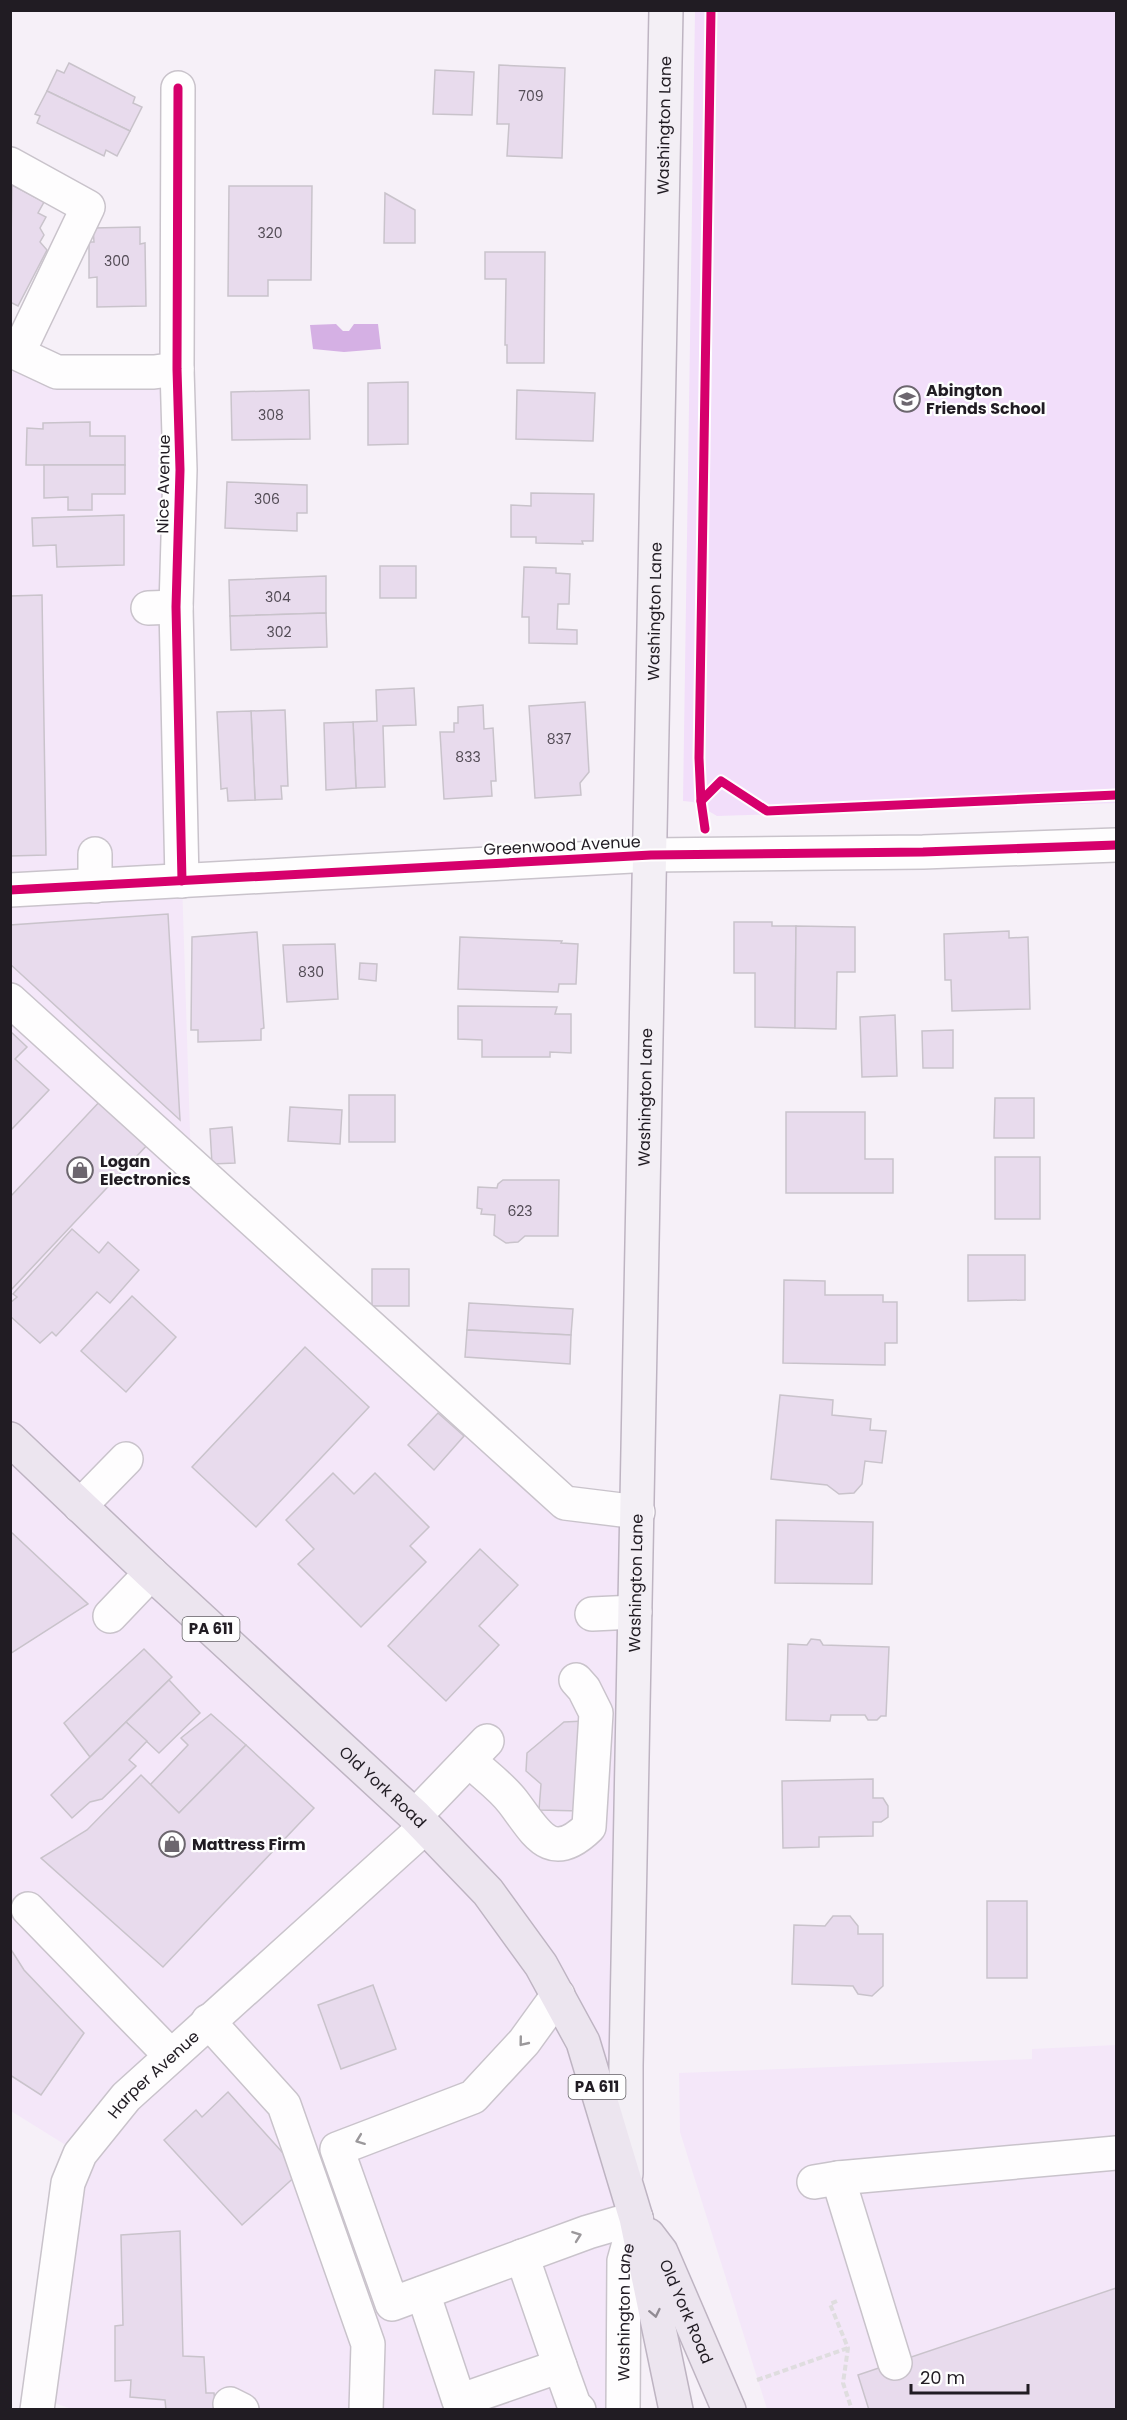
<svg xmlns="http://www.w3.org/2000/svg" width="1127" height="2420" viewBox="0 0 1127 2420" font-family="Poppins,sans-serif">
<rect width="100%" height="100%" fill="#f6f0f8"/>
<!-- built -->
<g fill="#f4e7f9">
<polygon points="11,350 177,369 182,881 191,1163 565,1503 638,1512 628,2409 75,2410 39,2398 80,2154 11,2111"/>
<polygon points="1116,2045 1116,2409 767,2409 680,2132 679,2073 1032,2059 1032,2049"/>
</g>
<!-- green -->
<polygon fill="#f2defa" points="695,11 1116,11 1116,803 717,816 693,802 683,801"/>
<!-- water -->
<polygon fill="#d5b0e4" points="336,324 343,331 349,331 354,324 378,324 381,349 344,352 313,349 310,325"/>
<!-- building -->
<g fill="#e8dbed" stroke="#c9c3cb" stroke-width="1.5">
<polygon points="69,63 135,97 133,103 142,107 130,131 47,91 57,70 64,73"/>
<polygon points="499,65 565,68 562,158 507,156 509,124 497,124"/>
<polygon points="435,70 474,72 472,115 433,114"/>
<polygon points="47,91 130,131 117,156 106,150 104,156 37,123 40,116 35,114"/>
<polygon points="12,185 44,202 38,213 46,217 40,228 44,235 40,242 47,250 18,306 10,302"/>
<polygon points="229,186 312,186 311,280 268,280 268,296 228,296"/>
<polygon points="385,193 415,210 415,243 384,243"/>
<polygon points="140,227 140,244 145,243 146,306 97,307 97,277 89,278 89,242 94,242 93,228"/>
<polygon points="485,252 545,252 544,363 507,363 507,345 505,345 506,279 485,279"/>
<polygon points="408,382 408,444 368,445 368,383"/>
<polygon points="309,390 310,439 232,440 231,392"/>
<polygon points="517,390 595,393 593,441 516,439"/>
<polygon points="90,422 90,436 125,436 125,465 26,465 27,428 43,429 43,423"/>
<polygon points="44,465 125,465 125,494 92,494 92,510 68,510 68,497 44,498"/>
<polygon points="227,482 307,485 307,513 297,513 297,531 225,528"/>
<polygon points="531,493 594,494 593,541 582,541 583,544 536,543 536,537 511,537 511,505 531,506"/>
<polygon points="124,515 124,565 57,567 56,545 33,546 32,518"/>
<rect x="380" y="566" width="36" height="32"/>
<polygon points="524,567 556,568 556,573 570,574 569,604 558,604 557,629 577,630 577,644 529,643 529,617 522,617"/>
<polygon points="326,576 326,613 230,616 229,580"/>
<polygon points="42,595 46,855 10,856 10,596"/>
<polygon points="326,613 327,647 231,650 230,616"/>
<polygon points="414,688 416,725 383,726 385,787 356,788 353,722 377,721 376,690"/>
<polygon points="585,702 589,772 580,783 581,795 535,798 529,706"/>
<polygon points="483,705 484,729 493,728 496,781 491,781 492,796 444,799 440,732 454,732 454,723 458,723 458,707"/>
<polygon points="285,710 288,786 281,786 282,799 255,800 251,711"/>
<polygon points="251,711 255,800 228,801 227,788 221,789 217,712"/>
<polygon points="353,722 356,788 326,790 324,723"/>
<polygon points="168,914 180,1120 10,964 10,925"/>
<polygon points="734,922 772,922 772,926 796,926 795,1028 755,1027 755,973 734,973"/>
<polygon points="796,926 855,927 855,972 837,972 836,1029 795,1028"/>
<polygon points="1009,931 1009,938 1028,937 1030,1009 952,1011 951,980 945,980 944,934"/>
<polygon points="257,932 264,1028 261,1029 261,1040 198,1042 198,1030 191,1030 192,937"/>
<polygon points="460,937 562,941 561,943 578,944 576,984 559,984 558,992 458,989"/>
<polygon points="335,944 338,999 287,1002 283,945"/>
<polygon points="360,963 377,964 376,981 359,979"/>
<polygon points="458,1006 557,1007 555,1014 571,1014 571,1053 550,1052 550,1057 482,1057 482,1040 458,1039"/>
<polygon points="895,1015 897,1076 862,1077 860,1017"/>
<polygon points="953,1030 953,1068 923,1068 922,1031"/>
<polygon points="10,1031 27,1047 15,1059 49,1090 10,1131"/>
<rect x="349" y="1095" width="46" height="47"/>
<polygon points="995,1098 1034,1098 1034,1138 994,1138"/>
<polygon points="102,1099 150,1142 10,1291 10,1197"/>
<polygon points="290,1107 342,1110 340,1144 288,1141"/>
<polygon points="786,1112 865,1112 865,1159 893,1159 893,1193 786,1193"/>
<polygon points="232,1127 235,1163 212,1164 210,1129"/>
<rect x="995" y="1157" width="45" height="62"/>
<polygon points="503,1180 559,1180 558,1236 525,1236 518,1242 506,1243 494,1235 495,1215 481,1214 482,1209 477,1208 478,1187 497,1188 498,1184"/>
<polygon points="72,1229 99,1253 108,1242 139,1270 110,1303 97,1292 56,1336 52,1332 40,1343 10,1316 10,1303 17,1297 13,1294"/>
<polygon points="968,1255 1025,1255 1025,1300 968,1301"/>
<rect x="372" y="1269" width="37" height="37"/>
<polygon points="784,1280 825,1281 825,1295 883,1295 883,1302 897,1302 897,1343 885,1343 885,1365 783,1363"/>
<polygon points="132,1296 176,1337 126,1392 81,1351"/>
<polygon points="469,1303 573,1309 571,1335 467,1330"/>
<polygon points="467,1330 571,1335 570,1364 465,1357"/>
<polygon points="305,1347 369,1407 256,1527 192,1467"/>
<polygon points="780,1395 833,1400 832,1415 871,1419 870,1430 886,1431 882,1463 865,1461 862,1484 854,1493 839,1494 827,1485 771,1479"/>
<polygon points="438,1413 464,1436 434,1470 408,1445"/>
<polygon points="333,1473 354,1494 375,1473 429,1527 410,1546 426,1562 361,1627 298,1564 314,1549 286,1520"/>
<polygon points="776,1520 873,1522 872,1584 775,1583"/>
<polygon points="10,1531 88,1604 10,1654"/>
<polygon points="480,1549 518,1585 479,1626 499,1645 446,1701 388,1646"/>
<polygon points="811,1639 820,1640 823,1645 889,1647 886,1716 881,1716 877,1720 868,1720 865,1715 831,1715 830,1721 786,1720 788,1644 807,1645"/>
<polygon points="144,1649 172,1677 90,1757 64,1723"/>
<polygon points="169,1680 200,1713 159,1753 126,1722"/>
<polygon points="211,1714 246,1745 179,1813 150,1785 188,1745 181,1738"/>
<polygon points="584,1721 580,1811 539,1810 541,1784 526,1771 527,1753 564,1722"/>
<polygon points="126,1722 147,1741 129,1760 136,1766 102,1799 90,1802 72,1818 51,1795"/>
<polygon points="246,1745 314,1808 163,1967 41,1858 87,1830 141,1775 179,1813"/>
<polygon points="873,1779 873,1798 883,1798 888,1806 888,1817 881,1822 873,1822 873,1836 819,1837 819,1847 783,1848 782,1781"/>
<rect x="987" y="1901" width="40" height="77"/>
<polygon points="833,1916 850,1916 858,1926 858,1934 883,1934 883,1986 872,1996 858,1994 853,1986 792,1984 794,1925 825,1926"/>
<polygon points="10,1948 24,1970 84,2033 41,2095 10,2075"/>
<polygon points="373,1985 396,2049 341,2069 318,2005"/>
<polygon points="228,2092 300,2172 242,2225 164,2140 196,2110 202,2117"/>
<polygon points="180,2231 183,2356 204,2357 206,2393 214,2393 216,2410 166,2410 165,2400 130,2397 131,2380 115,2381 115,2326 123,2325 121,2235"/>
<polygon points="1116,2288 1116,2410 869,2410 858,2375"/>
</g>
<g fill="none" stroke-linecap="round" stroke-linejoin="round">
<!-- minor casing -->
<g stroke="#c9c3cb" stroke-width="36">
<g id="minor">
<polyline points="178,88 177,369 180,470 176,607 182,881"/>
<polyline points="10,164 88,207 18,353"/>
<polyline points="10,350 57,372 154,372 177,369"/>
<polyline points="148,608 176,607"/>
<polyline points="95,854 95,886"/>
<polyline points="10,890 651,855 923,852 1116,845"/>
<polyline points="10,1000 565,1503 638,1512"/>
<polyline points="80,1506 126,1459"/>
<polyline points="592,1614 635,1612"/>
<polyline points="110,1616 151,1573"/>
<path d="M469,1760C483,1774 501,1786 513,1802C536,1832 550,1865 589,1827L596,1713L584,1689L576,1680"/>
<polyline points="415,1816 487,1741"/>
<polyline points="28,1909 171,2056"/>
<polyline points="558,1995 524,2042 473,2097 337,2149 392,2304 588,2232 636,2218"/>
<polyline points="208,2021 284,2105 368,2344 366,2410"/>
<polyline points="838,2178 895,2363"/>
<polyline points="814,2182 838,2178 1116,2153"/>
<polyline points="423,2293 459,2401 560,2366 522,2256"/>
<polyline points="560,2366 574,2405 579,2410"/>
<polyline points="230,2404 242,2410"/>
<path id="s1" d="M37,2410L68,2183L80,2154L126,2097L425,1827"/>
<path id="s2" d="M623,2410L624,2261L636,2218"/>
</g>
</g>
<!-- major casing -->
<g stroke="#beb4c2" stroke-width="36">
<g id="major">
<path id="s3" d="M626,2174V2066L666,10"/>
</g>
</g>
<!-- highway casing -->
<g stroke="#beb4c2" stroke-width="36">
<g id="highway">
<path id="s4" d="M10,1439L151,1573L415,1816L488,1892L541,1965L583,2042L636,2218L676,2410"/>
<path id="s5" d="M648,2235L661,2252L729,2410"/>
</g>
</g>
<!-- path -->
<g stroke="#dfdddf" stroke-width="4" stroke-dasharray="6 3" stroke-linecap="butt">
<polyline points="837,2301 830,2304 848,2348 843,2383 852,2410"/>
<polyline points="757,2380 848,2348"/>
</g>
<!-- minor -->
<use href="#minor" stroke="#fefdfe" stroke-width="33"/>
<!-- major -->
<use href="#major" stroke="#f3eff5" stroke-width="33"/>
<!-- highway -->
<use href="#highway" stroke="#ece5ef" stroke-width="33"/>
<!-- cycleway casing -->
<g stroke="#fefefe" stroke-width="13">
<g id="cycleway">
<polyline points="178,88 177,369 180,470 176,607 182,881"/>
<polyline points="701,801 721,781 767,811 1116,795"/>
<polyline points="705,829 701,801 699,758 711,10"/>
<polyline points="10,890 651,855 923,852 1116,845"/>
</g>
</g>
<!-- cycleway -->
<use href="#cycleway" stroke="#d6006c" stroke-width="9"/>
</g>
<!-- one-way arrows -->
<defs><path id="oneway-chevron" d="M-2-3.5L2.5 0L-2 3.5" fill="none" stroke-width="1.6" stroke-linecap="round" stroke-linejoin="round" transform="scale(1.5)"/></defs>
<g stroke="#9b989b">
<use href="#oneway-chevron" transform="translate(523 2042) rotate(129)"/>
<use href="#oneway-chevron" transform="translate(360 2140) rotate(159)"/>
<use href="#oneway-chevron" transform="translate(577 2236) rotate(-20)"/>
</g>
<use stroke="#918b93" href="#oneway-chevron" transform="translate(655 2313) rotate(78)"/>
<!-- icons -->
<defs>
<g id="school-ring" transform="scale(1.35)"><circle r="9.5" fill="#fefefe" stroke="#6c666e" stroke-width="1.5"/><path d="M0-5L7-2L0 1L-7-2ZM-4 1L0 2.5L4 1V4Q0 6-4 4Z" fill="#6c666e"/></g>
<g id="shop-ring" transform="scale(1.35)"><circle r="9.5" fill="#fefefe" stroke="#6c666e" stroke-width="1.5"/><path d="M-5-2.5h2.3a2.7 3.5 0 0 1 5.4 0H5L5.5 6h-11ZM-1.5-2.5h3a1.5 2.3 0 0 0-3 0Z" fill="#6c666e"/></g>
</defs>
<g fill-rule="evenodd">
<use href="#school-ring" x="907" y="399"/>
<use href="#shop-ring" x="80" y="1170"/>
<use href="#shop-ring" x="172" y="1844"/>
</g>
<g text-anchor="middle" stroke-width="4.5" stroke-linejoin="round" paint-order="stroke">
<!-- number labels -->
<g font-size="14" fill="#534c56">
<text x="531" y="101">709</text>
<text x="270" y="238">320</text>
<text x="117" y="266">300</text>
<text x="271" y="420">308</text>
<text x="267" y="504">306</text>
<text x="278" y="602">304</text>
<text x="279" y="637">302</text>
<text x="559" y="744">837</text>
<text x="468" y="762">833</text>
<text x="311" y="977">830</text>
<text x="520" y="1216">623</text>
</g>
<!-- shield labels -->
<g fill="#fefefe" stroke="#636065" stroke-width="1.5">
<rect x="182.5" y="1617" width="57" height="24" rx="4.5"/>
<rect x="568.5" y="2075" width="57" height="24" rx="4.5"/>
</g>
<g font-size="15" font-weight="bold" fill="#211c23">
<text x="211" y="1634">PA 611</text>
<text x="597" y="2092">PA 611</text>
</g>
<!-- street labels -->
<g font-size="16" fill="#211c23" stroke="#fefefe">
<text dy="6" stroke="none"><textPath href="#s3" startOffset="2049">Washington Lane</textPath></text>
<text transform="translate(163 484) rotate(-89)" y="6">Nice Avenue</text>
<text dy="6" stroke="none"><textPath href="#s3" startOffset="1563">Washington Lane</textPath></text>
<text transform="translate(562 845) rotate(-3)" y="6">Greenwood Avenue</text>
<text dy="6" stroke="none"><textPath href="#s3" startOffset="1077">Washington Lane</textPath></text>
<text dy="6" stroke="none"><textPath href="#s3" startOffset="591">Washington Lane</textPath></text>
<text dy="6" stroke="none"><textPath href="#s4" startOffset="510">Old York Road</textPath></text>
<text dy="6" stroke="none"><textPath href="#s1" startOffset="369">Harper Avenue</textPath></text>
<text dy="6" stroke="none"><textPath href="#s5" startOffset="86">Old York Road</textPath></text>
<text dy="6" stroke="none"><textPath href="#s2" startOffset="98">Washington Lane</textPath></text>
</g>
<!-- poi labels -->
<g font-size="16" font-weight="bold" fill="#211c23" stroke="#fefefe" text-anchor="start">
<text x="926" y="396">Abington<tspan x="926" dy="18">Friends School</tspan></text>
<text x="100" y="1167">Logan<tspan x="100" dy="18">Electronics</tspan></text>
<text x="192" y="1850">Mattress Firm</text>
</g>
</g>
<!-- border -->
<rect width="1127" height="2420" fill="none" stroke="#211c23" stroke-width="24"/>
<!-- scale -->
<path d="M911 2384v9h117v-9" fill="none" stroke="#211c23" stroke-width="3"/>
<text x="920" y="2384" font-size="18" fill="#211c23" stroke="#fefefe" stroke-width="4.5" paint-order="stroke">20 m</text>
</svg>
